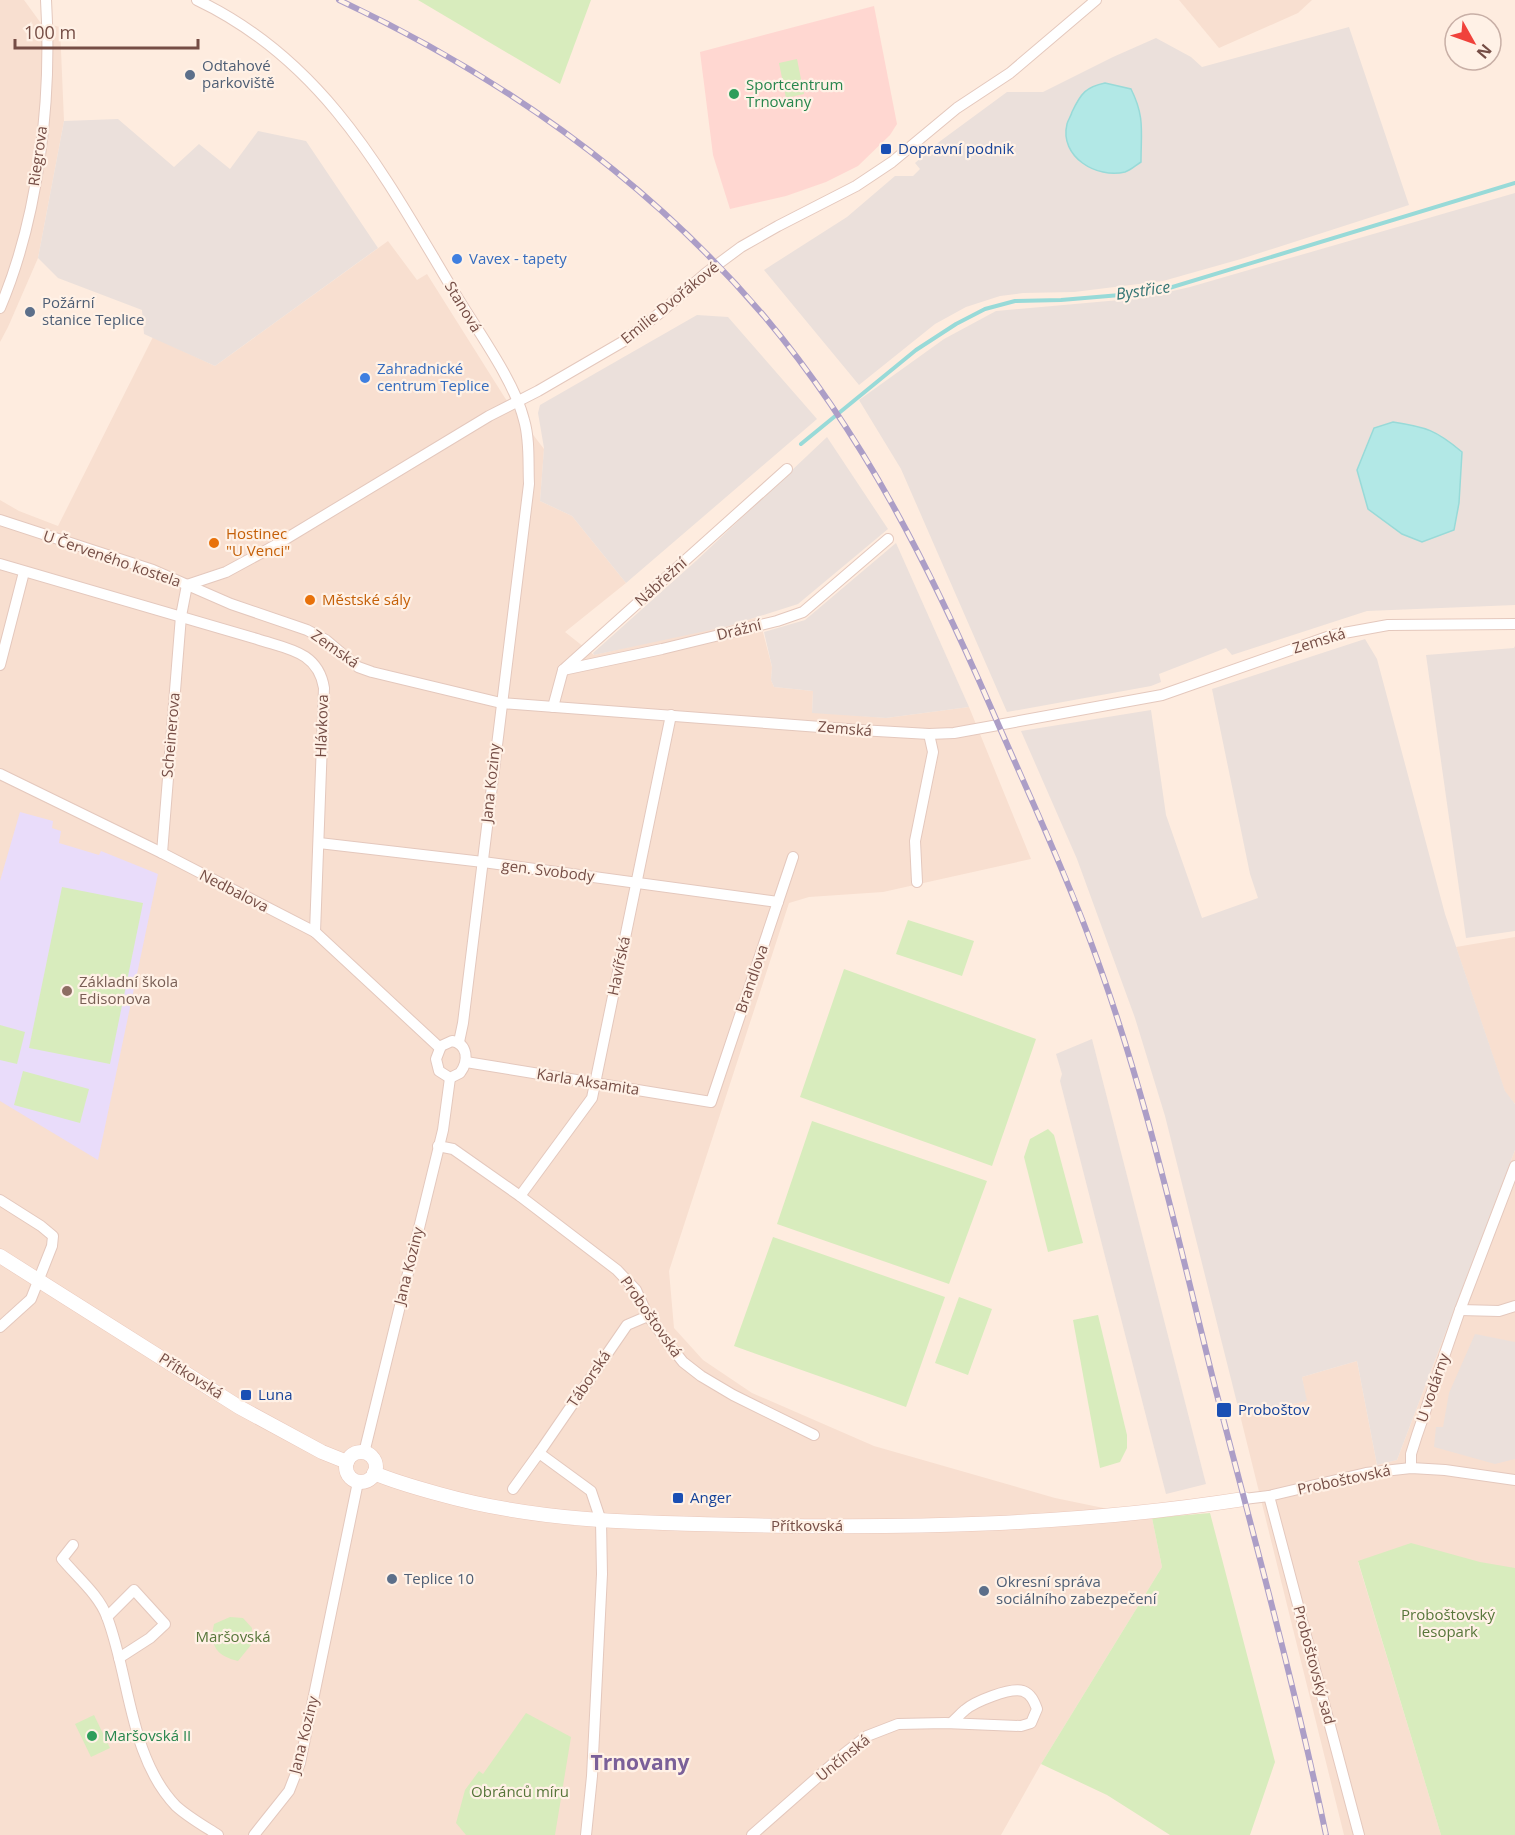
<svg xmlns="http://www.w3.org/2000/svg" width="1515" height="1835" viewBox="0 0 1515 1835" font-family="'Open Sans',sans-serif">
<rect width="100%" height="100%" fill="#feecdf"/>
<!-- residential -->
<g fill="#f8dfd0">
<polygon points="0,0 24,0 40,22 60,27 64,121 38,258 8,327 0,342"/>
<polygon points="1179,0 1312,0 1298,13 1219,48"/>
<polygon points="388,241 417,280 427,274 505,398 544,449 540,501 572,516 626,583 565,632 594,655 759,617 772,667 771,680 774,687 813,691 812,712 886,718 969,707 1031,859 883,892 809,897 789,903 669,1271 674,1328 703,1360 752,1393 874,1446 1055,1498 1152,1518 1162,1567 1041,1764 1001,1835 0,1835 0,500 19,511 58,526 153,337 215,366"/>
<polygon points="1515,937 1515,1104 1505,1092 1456,947"/>
<polygon points="1515,1150 1515,1569 1358,1562 1441,1835 1344,1835 1240,1415 1306,1401 1302,1377 1357,1361 1377,1465 1397,1460"/>
</g>
<!-- commercial -->
<polygon fill="#ffd7d1" points="874,6 897,124 890,135 858,166 826,182 786,196 730,209 713,155 700,52"/>
<!-- industrial -->
<g fill="#ebe0db">
<polygon points="1349,27 1409,205 1241,259 1163,281 1074,292 1023,293 1000,296 966,307 935,324 859,385 764,270 847,217 895,176 913,176 920,169 915,163 939,142 1007,92 1043,92 1113,57 1156,38 1191,57 1202,67"/>
<polygon points="118,119 174,167 199,144 230,169 258,131 306,141 378,248 215,366 144,334 142,310 58,278 38,258 64,121"/>
<polygon points="1515,193 1515,605 1367,611 1232,655 1226,648 1159,674 1161,682 1151,686 1007,712 901,469 859,400 944,339 996,311 1142,298 1190,287"/>
<polygon points="697,315 728,317 817,419 626,583 572,516 540,501 544,448 538,413 540,405"/>
<polygon points="827,437 888,529 798,604 729,626 594,655 593,653 697,560"/>
<polygon points="896,543 969,707 886,718 812,713 813,691 774,687 771,680 772,667 764,632 805,620"/>
<polygon points="1365,639 1377,659 1445,914 1505,1091 1515,1104 1515,1150 1397,1460 1377,1465 1357,1361 1302,1377 1307,1401 1240,1415 1165,1116 1135,1018 1077,859 1021,731 1151,710 1166,815 1202,918 1258,898 1250,874 1212,689"/>
<polygon points="1515,646 1515,931 1466,938 1426,655 1514,648"/>
<polygon points="1092,1039 1206,1484 1166,1494 1060,1081 1062,1074 1056,1054"/>
<polygon points="1475,1334 1515,1342 1515,1459 1495,1464 1434,1447 1436,1427 1443,1427 1449,1393"/>
</g>
<!-- education -->
<polygon fill="#e9dcfa" points="20,812 53,821 52,828 61,831 59,843 99,855 101,851 158,874 98,1160 0,1101 0,881"/>
<!-- green -->
<g fill="#d8ecbd">
<polygon points="418,0 591,0 560,84"/>
<polygon points="797,59 804,94 786,98 779,63"/>
<polygon points="62,887 143,903 110,1064 29,1048"/>
<polygon points="908,920 974,941 962,976 896,954"/>
<polygon points="844,969 1036,1039 992,1166 800,1097"/>
<polygon points="0,1025 25,1032 17,1064 0,1060"/>
<polygon points="23,1071 89,1089 80,1123 14,1105"/>
<polygon points="812,1121 987,1181 949,1284 777,1224"/>
<polygon points="1048,1129 1054,1135 1083,1243 1048,1252 1024,1157 1030,1139"/>
<polygon points="773,1237 945,1297 906,1407 734,1346"/>
<polygon points="959,1297 992,1309 968,1375 935,1363"/>
<polygon points="1098,1315 1127,1435 1127,1448 1120,1462 1100,1468 1073,1320"/>
<polygon points="1210,1513 1275,1762 1250,1835 1170,1835 1107,1795 1041,1764 1162,1567 1152,1518"/>
<polygon points="1411,1543 1480,1562 1515,1568 1515,1835 1441,1835 1358,1561"/>
<path d="M230,1617L243,1618L252,1628L251,1645L238,1661C217,1656 209,1646 214,1624Z"/>
<polygon points="526,1713 571,1737 555,1835 466,1835 456,1823 465,1790 479,1771 483,1774"/>
<polygon points="94,1715 110,1748 91,1757 75,1724"/>
</g>
<!-- water -->
<g fill="#b2e8e6" stroke="#98dad8" stroke-width="1.5">
<path d="M1105,83L1131,89C1145,117 1141,131 1141,162C1136,165 1131,170 1125,172C1097,179 1059,157 1067,124C1068,120 1071,116 1072,112C1081,93 1086,87 1105,83Z"/>
<path d="M1393,422C1426,427 1436,430 1462,452L1459,503L1454,530L1422,542L1402,534L1368,509L1357,470L1374,428Z"/>
</g>
<g fill="none" stroke-linecap="round" stroke-linejoin="round">
<!-- stream -->
<polyline stroke="#98dad8" stroke-width="4" points="801,444 916,350 956,324 985,309 1015,301 1061,300 1156,292 1515,183"/>
<!-- street casing -->
<g stroke="#e4c8bd" stroke-width="12">
<g id="street">
<path d="M197,0C329,63 387,181 459,300C480,334 515,383 524,420C530,440 528,463 529,484L463,1023L459,1042"/>
<path d="M0,308C39,216 52,99 46,0"/>
<polyline points="0,520 153,570 231,604 307,630 326,640 358,667 372,672 501,703 860,730 929,734 954,733 1162,695 1333,635 1388,625 1515,624"/>
<path d="M0,564L257,639C287,649 318,651 324,688L315,932"/>
<polyline points="187,585 226,572 274,546 489,416 538,391 624,341 661,312 706,273 741,247 778,226 856,186 892,162 957,108 1010,73 1096,0"/>
<polyline points="0,665 24,572"/>
<polyline points="563,670 662,649 777,621 803,612 888,539"/>
<polyline points="553,707 563,670 787,469"/>
<polyline points="0,774 162,853 315,932 440,1048"/>
<polyline points="319,843 483,862 778,902"/>
<polyline points="162,853 181,616 187,585"/>
<polyline points="917,882 915,841 933,752 929,734"/>
<path d="M452,1041C468,1044 469,1061 460,1073L450,1078L439,1071L436,1059L441,1046Z"/>
<polyline points="466,1062 711,1102 793,857"/>
<polyline points="438,1146 453,1149 520,1196 617,1270 636,1290 648,1316 672,1348 683,1362 701,1376 733,1395 814,1435"/>
<polyline points="520,1196 592,1098 671,715"/>
<polyline points="0,1200 41,1226 53,1236 52,1246 31,1299 0,1327"/>
<polyline points="1460,1310 1499,1311 1515,1306"/>
<polyline points="364,1453 443,1130 450,1078"/>
<polyline points="1411,1468 1411,1454 1417,1435 1460,1310 1515,1166"/>
<polyline points="513,1489 539,1453"/>
<polyline points="1269,1496 1359,1835"/>
<polyline points="1244,1499 1269,1496 1366,1473 1411,1468 1445,1470 1515,1480"/>
<path d="M73,1545L62,1559C77,1577 99,1595 107,1617C130,1677 129,1757 176,1806C188,1817 204,1826 218,1835"/>
<polyline points="107,1617 134,1590 165,1624 150,1638 119,1658"/>
<polyline points="254,1835 289,1791 300,1763 358,1482"/>
<polyline points="586,1835 592,1776 602,1574 601,1521 591,1491 539,1453 627,1325 648,1316"/>
<path d="M752,1835L845,1753L867,1736L898,1724L945,1723L1021,1726L1031,1723L1037,1709C1034,1701 1031,1694 1023,1691C1010,1687 974,1702 965,1710C960,1714 956,1719 951,1723"/>
</g>
</g>
<!-- secondary casing -->
<g stroke="#e9c7ba" stroke-width="15">
<g id="secondary">
<polyline points="0,1256 239,1407 322,1452 347,1462"/>
<circle cx="361" cy="1467" r="15"/>
<path d="M374,1473C395,1482 417,1488 439,1494C538,1522 639,1523 741,1525C908,1529 1078,1525 1244,1499"/>
</g>
</g>
<!-- street -->
<use href="#street" stroke="#fff" stroke-width="10"/>
<!-- secondary -->
<use href="#secondary" stroke="#fff" stroke-width="14"/>
<!-- rail casing -->
<g stroke="#ac9ec7" stroke-width="6">
<path id="rail" d="M339,0C501,76 647,179 764,316C864,435 930,568 992,710C1025,786 1061,862 1090,940C1145,1086 1178,1240 1216,1391C1254,1538 1295,1686 1326,1835"/>
</g>
<!-- rail -->
<use href="#rail" stroke="#fff1e6" stroke-width="4" stroke-dasharray="11" stroke-linecap="butt"/>
</g>
<!-- markers -->
<g fill="#5c6f8a" stroke="#fff1e6" stroke-width="2">
<circle cx="190" cy="75" r="6"/>
<circle cx="30" cy="312" r="6"/>
<circle cx="392" cy="1579" r="6"/>
<circle cx="984" cy="1591" r="6"/>
</g>
<g fill="#2e9e5b" stroke="#fff1e6" stroke-width="2">
<circle cx="734" cy="94" r="6"/>
<circle cx="92" cy="1736" r="6"/>
</g>
<g fill="#1a4fb4" stroke="#fff1e6" stroke-width="2">
<rect x="880" y="143" width="12" height="12" rx="3"/>
<rect x="240" y="1389" width="12" height="12" rx="3"/>
<rect x="1216" y="1402" width="16" height="16" rx="3"/>
<rect x="672" y="1492" width="12" height="12" rx="3"/>
</g>
<g fill="#3f7fe0" stroke="#fff1e6" stroke-width="2">
<circle cx="457" cy="259" r="6"/>
<circle cx="365" cy="378" r="6"/>
</g>
<g fill="#e8710a" stroke="#fff1e6" stroke-width="2">
<circle cx="214" cy="543" r="6"/>
<circle cx="310" cy="600" r="6"/>
</g>
<circle fill="#8d6e63" stroke="#fff1e6" stroke-width="2" cx="67" cy="991" r="6"/>
<g text-anchor="middle" stroke-width="4.5" stroke-linejoin="round" paint-order="stroke">
<!-- service labels -->
<g font-size="15" fill="#4e5e75" stroke="#fff1e6" text-anchor="start">
<text x="202" y="71">Odtahové<tspan x="202" dy="17">parkoviště</tspan></text>
<text x="42" y="308">Požární<tspan x="42" dy="17">stanice Teplice</tspan></text>
<text x="404" y="1584">Teplice 10</text>
<text x="996" y="1587">Okresní správa<tspan x="996" dy="17">sociálního zabezpečení</tspan></text>
</g>
<!-- leisure labels -->
<g font-size="15" fill="#27864d" stroke="#fff1e6" text-anchor="start">
<text x="746" y="90">Sportcentrum<tspan x="746" dy="17">Trnovany</tspan></text>
<text x="104" y="1741">Maršovská II</text>
</g>
<!-- transit labels -->
<g font-size="15" fill="#164399" stroke="#fff1e6" text-anchor="start">
<text x="898" y="154">Dopravní podnik</text>
<text x="258" y="1400">Luna</text>
<text x="1238" y="1415">Proboštov</text>
<text x="690" y="1503">Anger</text>
</g>
<!-- street labels -->
<g font-size="15" fill="#754d45" stroke="#fff1e6">
<text transform="translate(38 156) rotate(-82)" y="5">Riegrova</text>
<text transform="translate(670 303) rotate(-39)" y="5">Emilie Dvořákové</text>
<text transform="translate(463 307) rotate(59)" y="5">Stanová</text>
<text transform="translate(112 559) rotate(19)" y="5">U Červeného kostela</text>
<text transform="translate(661 582) rotate(-42)" y="5">Nábřežní</text>
<text transform="translate(739 630) rotate(-14)" y="5">Drážní</text>
<text transform="translate(1319 641) rotate(-17)" y="5">Zemská</text>
<text transform="translate(335 649) rotate(35)" y="5">Zemská</text>
<text transform="translate(322 726) rotate(-88)" y="5">Hlávkova</text>
<text transform="translate(845 729) rotate(5)" y="5">Zemská</text>
<text transform="translate(171 735) rotate(-85)" y="5">Scheinerova</text>
<text transform="translate(491 783) rotate(-84)" y="5">Jana Koziny</text>
<text transform="translate(548 871) rotate(7)" y="5">gen. Svobody</text>
<text transform="translate(234 891) rotate(27)" y="5">Nedbalova</text>
<text transform="translate(619 966) rotate(-78)" y="5">Havířská</text>
<text transform="translate(752 979) rotate(-71)" y="5">Brandlova</text>
<text transform="translate(588 1082) rotate(9)" y="5">Karla Aksamita</text>
<text transform="translate(409 1266) rotate(-76)" y="5">Jana Koziny</text>
<text transform="translate(651 1317) rotate(55)" y="5">Proboštovská</text>
<text transform="translate(191 1376) rotate(32)" y="5">Přítkovská</text>
<text transform="translate(589 1379) rotate(-56)" y="5">Táborská</text>
<text transform="translate(1433 1388) rotate(-71)" y="5">U vodárny</text>
<text transform="translate(1344 1480) rotate(-12)" y="5">Proboštovská</text>
<text x="807" y="1531">Přítkovská</text>
<text transform="translate(1314 1665) rotate(75)" y="5">Proboštovský sad</text>
<text transform="translate(304 1735) rotate(-76)" y="5">Jana Koziny</text>
<text transform="translate(843 1758) rotate(-39)" y="5">Unčínská</text>
</g>
<!-- shop labels -->
<g font-size="15" fill="#366cbe" stroke="#fff1e6" text-anchor="start">
<text x="469" y="264">Vavex - tapety</text>
<text x="377" y="374">Zahradnické<tspan x="377" dy="17">centrum Teplice</tspan></text>
</g>
<!-- food labels -->
<g font-size="15" fill="#c56008" stroke="#fff1e6" text-anchor="start">
<text x="226" y="539">Hostinec<tspan x="226" dy="17">"U Venci"</tspan></text>
<text x="322" y="605">Městské sály</text>
</g>
<!-- education labels -->
<g font-size="15" fill="#785e54" stroke="#fff1e6" text-anchor="start">
<text x="79" y="987">Základní škola<tspan x="79" dy="17">Edisonova</tspan></text>
</g>
<!-- park labels -->
<g font-size="15" fill="#57763a" stroke="#fff1e6">
<text x="1448" y="1620">Proboštovský<tspan x="1448" dy="17">lesopark</tspan></text>
<text x="233" y="1642">Maršovská</text>
<text x="520" y="1797">Obránců míru</text>
</g>
<!-- water labels -->
<g font-size="16" font-style="italic" fill="#357574" stroke="#fff1e6">
<text transform="translate(1143 290) rotate(-8)" y="6">Bystřice</text>
</g>
<!-- district labels -->
<g font-size="21" font-weight="bold" fill="#7b6099" stroke="#fff1e6">
<text x="640" y="1770">Trnovany</text>
</g>
</g>
<!-- north arrow -->
<g transform="translate(1473 42) rotate(130)"><circle r="28" fill="#fff1e6" stroke="#c8afa6" stroke-width="1.5"/>
<path d="M0-4.5L10 22L0 15L-10 22Z" fill="#f0423b"/>
<text y="-9" font-size="16" font-weight="bold" text-anchor="middle" fill="#754d45">N</text>
</g>
<!-- scale -->
<path d="M15 39v9h183v-9" fill="none" stroke="#754d45" stroke-width="3"/>
<text x="24" y="39" font-size="18" fill="#754d45" stroke="#fff1e6" stroke-width="4.5" paint-order="stroke">100 m</text>
</svg>
